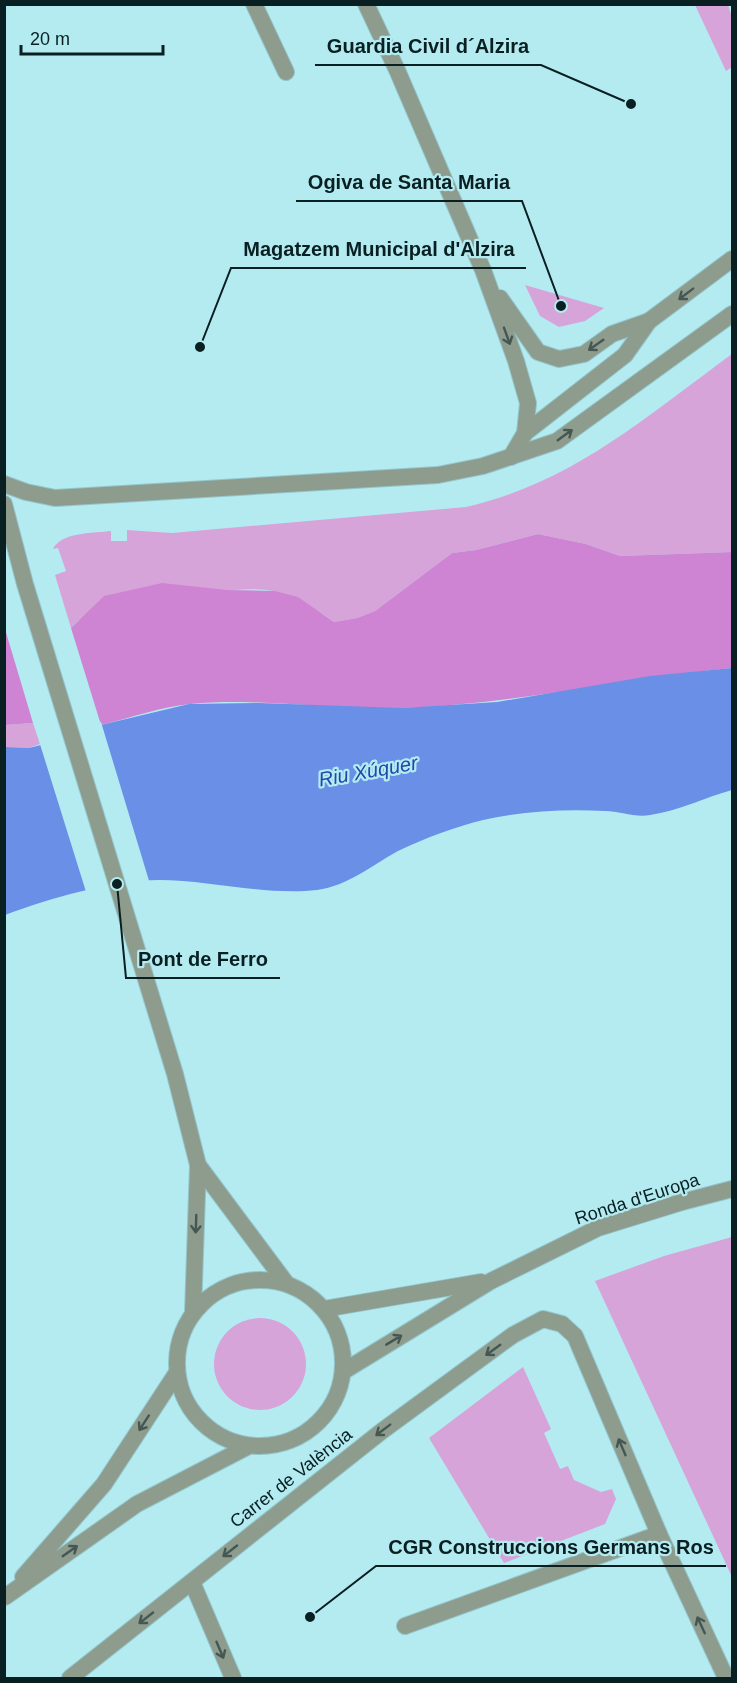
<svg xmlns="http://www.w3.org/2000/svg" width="737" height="1683" viewBox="0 0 737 1683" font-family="Arial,sans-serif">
<rect width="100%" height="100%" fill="#b3ebf1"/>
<!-- green -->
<g fill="#d7a4da">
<polygon points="695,5 728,5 732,17 732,67 726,71"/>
<polygon points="525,285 604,308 585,321 559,327 540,316"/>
<path d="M732,354V552L620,556L586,544L538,534L476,550L452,553L375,611L357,618L334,622C317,609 297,598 277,592C236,580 125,611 79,620L71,628L55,575L66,571L58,548L53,549C61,532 94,533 111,531V541H127V530L172,533L466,507C572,483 647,416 732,354Z"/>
<polygon points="33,723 40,744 29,748 5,747 5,725"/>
<polygon points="732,1237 732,1577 595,1281 664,1256"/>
<circle cx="260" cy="1364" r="46"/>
<polygon points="523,1367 551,1429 544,1433 560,1469 568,1466 574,1480 601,1492 612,1489 616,1499 605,1524 504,1563 429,1438"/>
</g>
<!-- forest -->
<g fill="#cf84d3">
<path d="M538,534L586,544L620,556L732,552V668C622,679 514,704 403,708C333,711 261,697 190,704C161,707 130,718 101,725L71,628L104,596L162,583L227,590L275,591L298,597L334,622L357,618L375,611L452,553L476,550Z"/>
<polygon points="4,629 5,629 33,723 5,725"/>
</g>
<!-- water -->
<path fill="#698fe6" d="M732,668V790C706,797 678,811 650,815C636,818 619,811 605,811C564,809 523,811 483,820C455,827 425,838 398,851C372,865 348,886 317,890C266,896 210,880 159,880C110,881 50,898 5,915V747L29,748L80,735L101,725L189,704L259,703L402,708L497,702L650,676Z"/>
<!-- pier -->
<polygon fill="#b3ebf1" points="101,722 150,884 113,887 87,895 39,741 79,732"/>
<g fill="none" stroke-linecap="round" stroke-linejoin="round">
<!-- minor casing -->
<g stroke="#94c6cc" stroke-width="18">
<g id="minor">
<polyline points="254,4 286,72"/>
<polyline points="366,4 397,70 483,270 516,361 528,403 525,433 511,457"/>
<polyline points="500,298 538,352 559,359 584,354 612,334 649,321"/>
<polyline points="525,433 625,355 649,321 732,259"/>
<polyline points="4,484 26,492 55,498 438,475 483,466 557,441 732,314"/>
<polyline points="4,504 25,584 175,1074 198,1165 193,1312"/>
<polyline points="198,1165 286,1283"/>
<circle cx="260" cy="1363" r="83"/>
<polyline points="324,1309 481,1282"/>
<polyline points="344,1371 491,1281 598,1228 682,1202 732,1189"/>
<polyline points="23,1577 104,1484 176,1374"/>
<polyline points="192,1582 233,1678"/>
<polyline points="5,1597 137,1504 247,1447"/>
<polyline points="405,1626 659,1534"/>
<polyline points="70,1678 382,1431 513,1335 543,1319 562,1324 575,1336 659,1534 726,1678"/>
</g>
</g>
<!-- minor -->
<use href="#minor" stroke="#8e9c8e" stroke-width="16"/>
</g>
<!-- one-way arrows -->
<defs><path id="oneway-shaft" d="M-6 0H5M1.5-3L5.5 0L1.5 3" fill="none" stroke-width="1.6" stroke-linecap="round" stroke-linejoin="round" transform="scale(1.5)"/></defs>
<g stroke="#455753">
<use href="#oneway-shaft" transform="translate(686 294) rotate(143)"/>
<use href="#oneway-shaft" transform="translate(507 336) rotate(70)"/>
<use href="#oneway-shaft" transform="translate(596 345) rotate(145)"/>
<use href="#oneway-shaft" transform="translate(565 435) rotate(-36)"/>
<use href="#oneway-shaft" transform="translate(196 1224) rotate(92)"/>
<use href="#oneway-shaft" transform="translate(394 1340) rotate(-31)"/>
<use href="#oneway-shaft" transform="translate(493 1350) rotate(144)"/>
<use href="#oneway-shaft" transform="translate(144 1423) rotate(123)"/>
<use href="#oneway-shaft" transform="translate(383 1430) rotate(143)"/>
<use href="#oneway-shaft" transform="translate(622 1447) rotate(-113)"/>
<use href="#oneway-shaft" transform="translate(70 1551) rotate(-35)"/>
<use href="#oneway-shaft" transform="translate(230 1551) rotate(142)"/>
<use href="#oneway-shaft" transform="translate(146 1618) rotate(142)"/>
<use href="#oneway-shaft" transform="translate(701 1625) rotate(-115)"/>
<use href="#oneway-shaft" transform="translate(220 1650) rotate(67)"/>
</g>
<g text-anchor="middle" stroke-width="4.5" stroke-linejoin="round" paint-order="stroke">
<!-- street labels -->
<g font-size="18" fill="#091f22" stroke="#b3ebf1">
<text transform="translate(637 1199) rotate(-18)" y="6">Ronda d'Europa</text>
<text transform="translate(291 1478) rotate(-38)" y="6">Carrer de València</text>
</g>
<!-- water labels -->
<g font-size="20" font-style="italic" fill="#2247ac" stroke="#b3ebf1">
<text transform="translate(368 771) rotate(-10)" y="7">Riu Xúquer</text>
</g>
</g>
<!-- callouts -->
<path fill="none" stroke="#091f22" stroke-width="2" d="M631 104L541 65H315M561 306L522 201H296M200 347L231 268H526M117 884L126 978H280M310 1617L376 1566H726"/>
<g fill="#091f22" stroke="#b3ebf1" stroke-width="2">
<circle cx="631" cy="104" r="6"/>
<circle cx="561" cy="306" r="6"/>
<circle cx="200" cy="347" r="6"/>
<circle cx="117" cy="884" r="6"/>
<circle cx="310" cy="1617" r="6"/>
</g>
<g font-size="20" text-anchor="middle" font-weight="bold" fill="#091f22" stroke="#b3ebf1" stroke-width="4.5" stroke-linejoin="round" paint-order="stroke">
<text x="428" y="53">Guardia Civil d´Alzira</text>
<text x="409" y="189">Ogiva de Santa Maria</text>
<text x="379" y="256">Magatzem Municipal d'Alzira</text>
<text x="203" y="966">Pont de Ferro</text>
<text x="551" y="1554">CGR Construccions Germans Ros</text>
</g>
<!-- border -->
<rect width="737" height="1683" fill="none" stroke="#091f22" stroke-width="12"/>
<!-- scale -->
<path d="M21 45v9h142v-9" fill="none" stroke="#091f22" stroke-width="3"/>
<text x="30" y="45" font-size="18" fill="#091f22" stroke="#b3ebf1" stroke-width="4.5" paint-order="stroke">20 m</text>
</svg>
